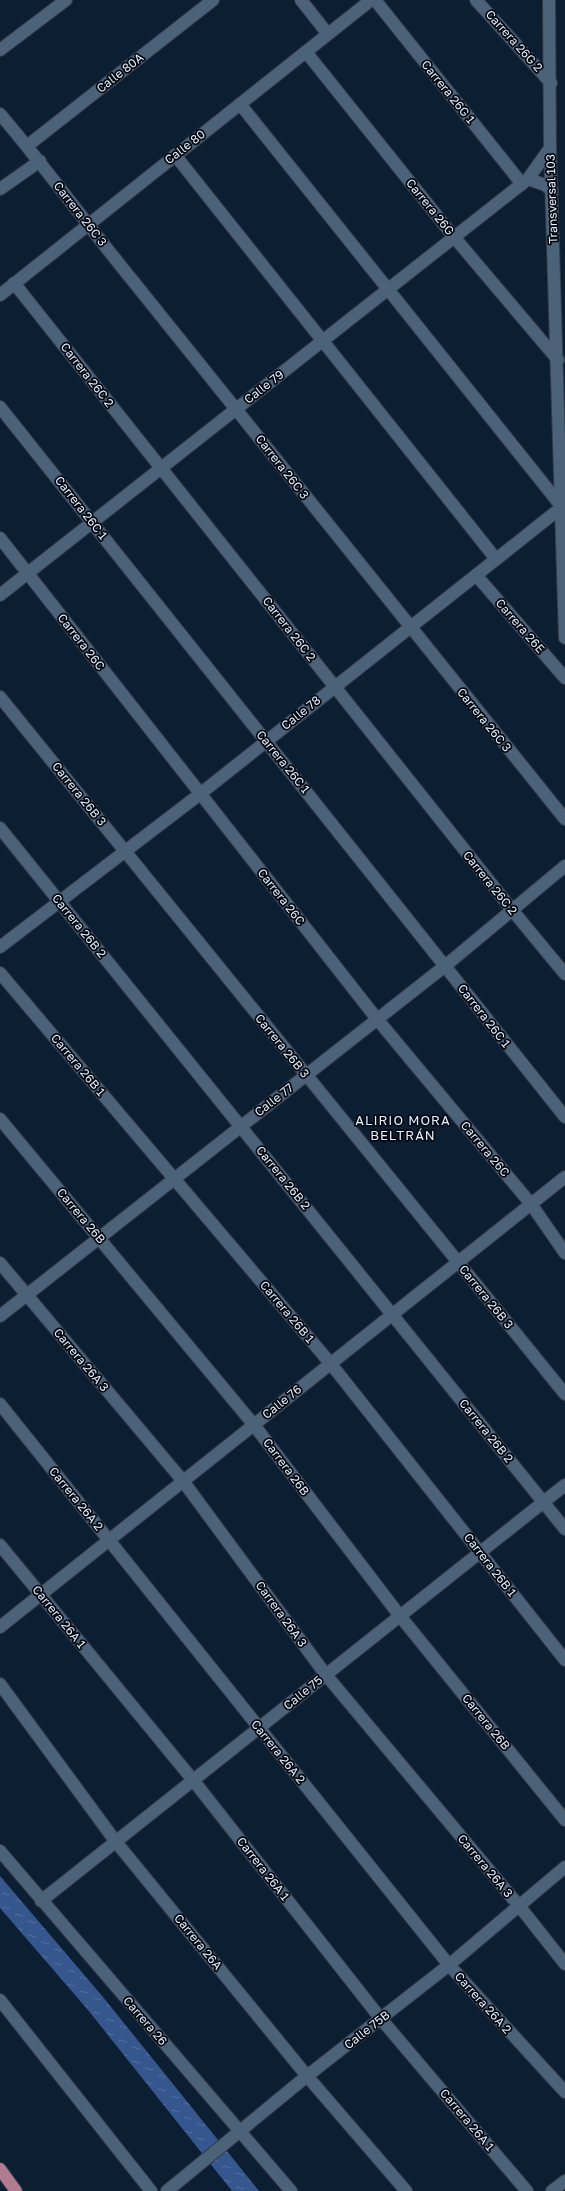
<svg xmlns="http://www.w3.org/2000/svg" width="565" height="2191" viewBox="0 0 565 2191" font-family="'Golos Text',sans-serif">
<defs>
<pattern id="water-ripples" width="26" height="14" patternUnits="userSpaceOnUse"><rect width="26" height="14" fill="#36568e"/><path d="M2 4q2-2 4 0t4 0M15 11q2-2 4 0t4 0" fill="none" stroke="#536f9f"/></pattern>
</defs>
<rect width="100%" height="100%" fill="#0c1f32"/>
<!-- water -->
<polygon fill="url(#water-ripples)" points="0,1876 103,1997 259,2191 232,2191 88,2010 0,1908"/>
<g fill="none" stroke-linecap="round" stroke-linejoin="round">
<!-- minor casing -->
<g stroke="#323b4b" stroke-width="14">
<g id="minor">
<polyline points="301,0 327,33"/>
<polyline points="375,0 522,184"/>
<polyline points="476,0 551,83"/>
<polyline points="549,0 550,148 565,638"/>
<polyline points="0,50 66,0"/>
<polyline points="306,52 454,237 558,360"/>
<path d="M0,114C46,168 88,226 133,281C278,460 420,641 565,819"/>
<polyline points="27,146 213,0"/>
<polyline points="175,155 496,559"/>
<polyline points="528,179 545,185 552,191"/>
<polyline points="0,189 40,161"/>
<polyline points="14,283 513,911 565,974"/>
<polyline points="0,295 371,0"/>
<polyline points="0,407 565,1117"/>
<polyline points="0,538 377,1019 531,1204 565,1253"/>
<polyline points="476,575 565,678"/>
<polyline points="0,595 528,179 550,148"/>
<polyline points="0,697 565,1394"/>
<polyline points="0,828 565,1529"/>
<polyline points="0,947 200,794 562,507 240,104"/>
<polyline points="0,973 331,1364 565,1660"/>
<polyline points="0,1119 254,1425 400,1616 565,1820"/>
<polyline points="0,1263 183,1481 326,1675 520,1907 565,1964"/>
<polyline points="0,1316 445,966 565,866"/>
<polyline points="0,1404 449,1965 565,2092"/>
<polyline points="0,1545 193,1780 381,2019 527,2191"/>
<polyline points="0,1627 565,1177"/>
<polyline points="0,1684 116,1842 307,2076 406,2191"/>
<polyline points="0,1851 291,2191"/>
<polyline points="41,1901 565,1485"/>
<polyline points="0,2000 151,2191"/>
<polyline points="167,2191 307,2076 449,1965 565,1867"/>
<polyline points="552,2191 565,2181"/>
</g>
</g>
<!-- major casing -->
<g stroke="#323b4b" stroke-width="14">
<polyline id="major" points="0,2169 16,2191"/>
</g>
<!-- minor -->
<use href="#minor" stroke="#4c6278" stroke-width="12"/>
<!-- major -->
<use href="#major" stroke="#b17c90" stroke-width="12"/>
</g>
<g text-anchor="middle" stroke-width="3.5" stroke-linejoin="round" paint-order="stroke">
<!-- street labels -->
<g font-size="12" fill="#e2eefb" stroke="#030810">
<text transform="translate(514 41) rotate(48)" y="4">Carrera 26G 2</text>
<text transform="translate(120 73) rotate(-38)" y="4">Calle 80A</text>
<text transform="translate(448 92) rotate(51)" y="4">Carrera 26G 1</text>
<text transform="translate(185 147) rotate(-38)" y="4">Calle 80</text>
<text transform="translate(552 199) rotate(-92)" y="4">Transversal 103</text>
<text transform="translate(430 207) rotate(51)" y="4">Carrera 26G</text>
<text transform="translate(80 214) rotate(52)" y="4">Carrera 26C 3</text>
<text transform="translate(87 375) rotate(52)" y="4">Carrera 26C 2</text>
<text transform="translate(264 387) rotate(-38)" y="4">Calle 79</text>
<text transform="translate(282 467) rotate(52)" y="4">Carrera 26C 3</text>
<text transform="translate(81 508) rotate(52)" y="4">Carrera 26C 1</text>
<text transform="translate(520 626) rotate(49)" y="4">Carrera 26E</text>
<text transform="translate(289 629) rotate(52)" y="4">Carrera 26C 2</text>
<text transform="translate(81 642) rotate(52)" y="4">Carrera 26C</text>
<text transform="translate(301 713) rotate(-39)" y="4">Calle 78</text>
<text transform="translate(484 720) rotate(51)" y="4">Carrera 26C 3</text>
<text transform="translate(283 762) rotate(51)" y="4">Carrera 26C 1</text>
<text transform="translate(79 794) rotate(51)" y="4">Carrera 26B 3</text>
<text transform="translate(490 883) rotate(51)" y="4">Carrera 26C 2</text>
<text transform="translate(281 897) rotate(52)" y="4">Carrera 26C</text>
<text transform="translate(79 926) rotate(51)" y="4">Carrera 26B 2</text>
<text transform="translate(484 1016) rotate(52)" y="4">Carrera 26C 1</text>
<text transform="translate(282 1046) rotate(51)" y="4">Carrera 26B 3</text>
<text transform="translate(78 1065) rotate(50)" y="4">Carrera 26B 1</text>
<text transform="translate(274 1100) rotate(-38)" y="4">Calle 77</text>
<text transform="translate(485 1149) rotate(50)" y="4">Carrera 26C</text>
<text transform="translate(283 1178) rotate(51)" y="4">Carrera 26B 2</text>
<text transform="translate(81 1216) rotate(50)" y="4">Carrera 26B</text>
<text transform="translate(486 1297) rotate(51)" y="4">Carrera 26B 3</text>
<text transform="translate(287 1312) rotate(50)" y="4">Carrera 26B 1</text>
<text transform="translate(81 1360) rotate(50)" y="4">Carrera 26A 3</text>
<text transform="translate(282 1402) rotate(-39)" y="4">Calle 76</text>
<text transform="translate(486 1431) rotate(51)" y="4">Carrera 26B 2</text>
<text transform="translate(286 1467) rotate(53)" y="4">Carrera 26B</text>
<text transform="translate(76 1499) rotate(51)" y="4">Carrera 26A 2</text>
<text transform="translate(490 1565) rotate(52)" y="4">Carrera 26B 1</text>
<text transform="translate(281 1614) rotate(54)" y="4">Carrera 26A 3</text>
<text transform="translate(59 1617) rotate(51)" y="4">Carrera 26A 1</text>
<text transform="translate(303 1693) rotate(-39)" y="4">Calle 75</text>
<text transform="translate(486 1722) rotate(51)" y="4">Carrera 26B</text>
<text transform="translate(278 1752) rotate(51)" y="4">Carrera 26A 2</text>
<text transform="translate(485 1866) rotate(50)" y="4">Carrera 26A 3</text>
<text transform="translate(263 1869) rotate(52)" y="4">Carrera 26A 1</text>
<text transform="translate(198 1942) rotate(51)" y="4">Carrera 26A</text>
<text transform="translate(483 2003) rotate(48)" y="4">Carrera 26A 2</text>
<text transform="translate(145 2021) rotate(49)" y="4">Carrera 26</text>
<text transform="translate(367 2030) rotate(-38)" y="4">Calle 75B</text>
<text transform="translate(467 2120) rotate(50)" y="4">Carrera 26A 1</text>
</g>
<!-- neighbourhood labels -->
<g font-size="13" letter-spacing="1" fill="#e2eefb" stroke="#030810">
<text x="403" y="1125">ALIRIO MORA<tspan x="403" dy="15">BELTRÁN</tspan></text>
</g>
</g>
</svg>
